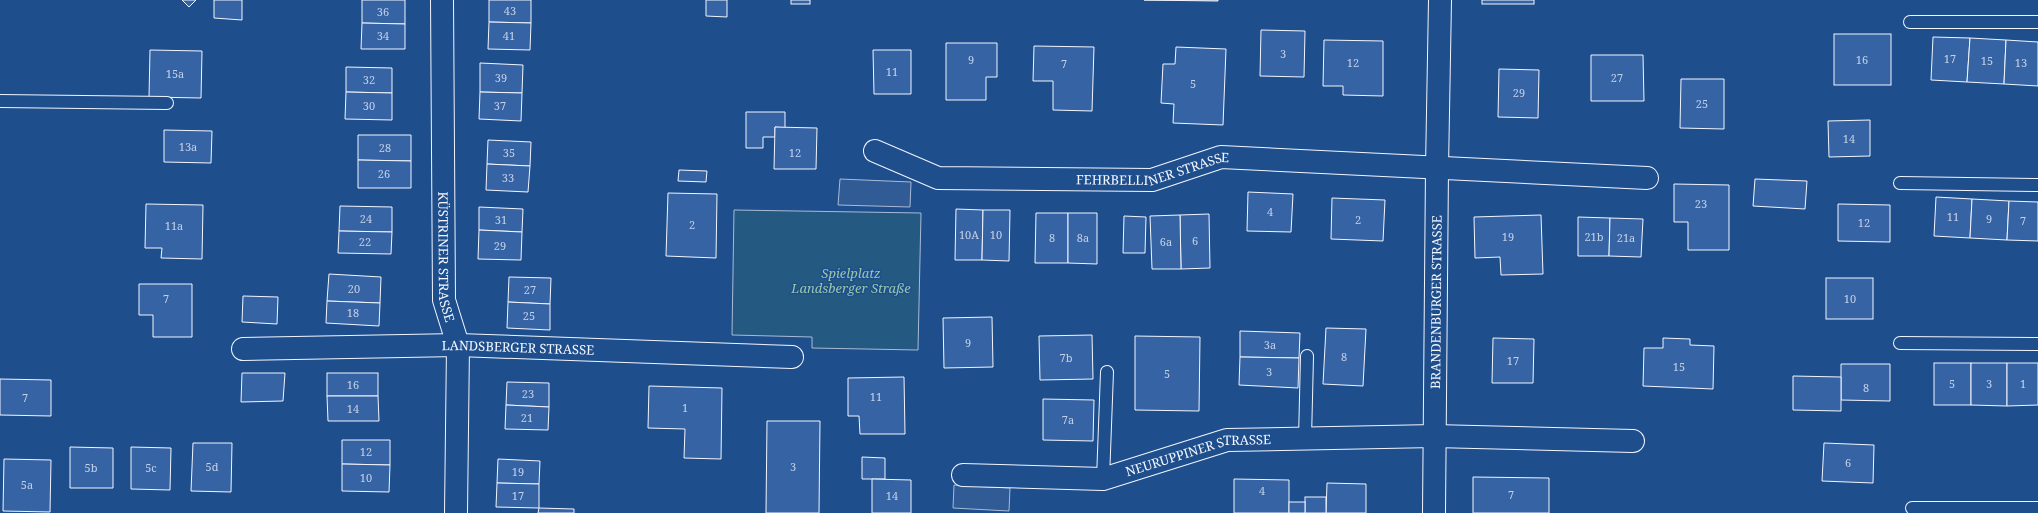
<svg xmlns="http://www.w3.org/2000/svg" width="2038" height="513" viewBox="0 0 2038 513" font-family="'Noto Serif',serif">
<rect width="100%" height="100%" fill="#1f4e8c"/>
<!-- green -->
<polygon fill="#245a82" stroke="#a8bbd7" points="734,210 921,213 918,350 812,348 812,337 732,335"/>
<!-- parking -->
<g fill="#305b95" stroke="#a8bbd7">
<polygon points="840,179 911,182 910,207 838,205"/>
<polygon points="954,485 1010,488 1009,511 953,508"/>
</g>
<!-- building -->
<g fill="#3563a3" stroke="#f2f6ff">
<polygon points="182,0 196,0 189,7"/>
<polygon points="214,0 242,0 242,20 214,18"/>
<polygon points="362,0 405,0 405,24 362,23"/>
<polygon points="489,0 531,0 531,23 489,22"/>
<polygon points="706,0 727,0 727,17 706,16"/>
<rect x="791" y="0" width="19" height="4"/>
<polygon points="1144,0 1218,0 1218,1"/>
<rect x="1482" y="0" width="52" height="4"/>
<polygon points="489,22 531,23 530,50 488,49"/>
<polygon points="362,23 405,24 405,49 361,49"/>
<polygon points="1261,30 1305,31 1304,77 1260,76"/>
<rect x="1834" y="34" width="57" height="51"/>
<polygon points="1933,37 1970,38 1967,82 1931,80"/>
<polygon points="1970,38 2006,40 2004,84 1967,82"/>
<polygon points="1324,40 1383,41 1383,96 1343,95 1343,86 1323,86"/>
<polygon points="2006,40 2038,42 2038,86 2004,84"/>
<polygon points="946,43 997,43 997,77 986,77 986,100 946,100"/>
<polygon points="1034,46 1094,47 1092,111 1053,110 1053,81 1033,81"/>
<polygon points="1176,47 1226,49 1223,125 1173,123 1174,104 1161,103 1163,64 1175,64"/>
<polygon points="150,50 202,51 201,98 149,97"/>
<polygon points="873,50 911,50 911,94 874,94"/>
<polygon points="1591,55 1643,55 1644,101 1591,101"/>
<polygon points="480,63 523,65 522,93 480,92"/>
<polygon points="346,67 392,68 392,93 346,92"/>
<polygon points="1499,69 1539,70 1538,118 1498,117"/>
<polygon points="1681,79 1724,79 1724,129 1680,128"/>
<polygon points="346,92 392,93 392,120 345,119"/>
<polygon points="480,92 522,93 521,121 479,119"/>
<polygon points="746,112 785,112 785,128 775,127 775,137 763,137 763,148 746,148"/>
<polygon points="1870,120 1870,156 1829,157 1828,121"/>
<polygon points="775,127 817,128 816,169 774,169"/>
<polygon points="164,130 212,131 211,163 164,162"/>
<polygon points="358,135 411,135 411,161 358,160"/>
<polygon points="488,140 531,142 530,166 487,164"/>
<polygon points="358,160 411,161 411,188 358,188"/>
<polygon points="487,164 530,166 528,192 486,190"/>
<polygon points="679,170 707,171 706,182 678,181"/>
<polygon points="1755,179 1807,181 1805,209 1753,206"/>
<polygon points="1674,184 1729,185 1729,250 1688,250 1688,222 1674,222"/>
<polygon points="1248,192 1293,194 1291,232 1247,231"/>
<polygon points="668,193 717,194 716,258 666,256"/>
<polygon points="1936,197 1972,199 1970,238 1934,236"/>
<polygon points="1332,198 1385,200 1383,241 1331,239"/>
<polygon points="1972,199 2009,201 2007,240 1970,238"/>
<polygon points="2009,201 2038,202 2038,241 2007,240"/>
<polygon points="146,204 203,205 202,259 161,258 162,248 145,248"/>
<polygon points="1838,204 1890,205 1890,242 1838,241"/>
<polygon points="340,206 392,207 392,232 339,231"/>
<polygon points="479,207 523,209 522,232 479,230"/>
<polygon points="956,209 983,210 982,260 955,260"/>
<polygon points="983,210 1010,210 1009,261 982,260"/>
<polygon points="1036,213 1068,213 1068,263 1035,263"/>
<polygon points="1068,213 1097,213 1097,264 1068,263"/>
<polygon points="1209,214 1210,268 1181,269 1180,215"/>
<polygon points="1180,215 1181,269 1152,269 1150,216"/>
<polygon points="1541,215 1543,274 1501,275 1500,257 1475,258 1474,217"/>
<polygon points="1124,216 1146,217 1145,253 1123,253"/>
<polygon points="1578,217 1610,218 1609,256 1578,256"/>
<polygon points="1610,218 1643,219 1641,257 1609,256"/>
<polygon points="479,230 522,232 521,260 478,259"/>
<polygon points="339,231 392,232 391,254 338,253"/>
<polygon points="329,274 381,277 380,303 327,301"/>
<polygon points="509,277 551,278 550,304 508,302"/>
<rect x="1826" y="278" width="47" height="41"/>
<polygon points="139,284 192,284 192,337 153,337 153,315 139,315"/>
<polygon points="243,296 278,297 277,324 242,322"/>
<polygon points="327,301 380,303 379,326 326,323"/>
<polygon points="508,302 550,304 550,330 507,328"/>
<polygon points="992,317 993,367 944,368 943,318"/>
<polygon points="1326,328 1366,329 1363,386 1323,384"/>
<polygon points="1240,331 1300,333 1299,358 1240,357"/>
<polygon points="1092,335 1093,379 1040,380 1039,336"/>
<polygon points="1135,336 1200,337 1199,411 1135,410"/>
<polygon points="1493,338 1534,339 1533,383 1492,383"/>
<polygon points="1663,338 1690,339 1690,345 1714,346 1713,389 1643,386 1644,348 1663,348"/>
<polygon points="1240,357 1299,358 1298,388 1239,385"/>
<rect x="1934" y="363" width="37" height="42"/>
<polygon points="1971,363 2007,363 2007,406 1971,405"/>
<polygon points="2007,363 2038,363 2038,405 2007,406"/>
<polygon points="1841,364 1890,364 1890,401 1841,400"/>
<polygon points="242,373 285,373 283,401 241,402"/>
<rect x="327" y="373" width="51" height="23"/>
<polygon points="1793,376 1841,377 1841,411 1793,410"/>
<polygon points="904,377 905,434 860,434 859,416 848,416 848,378"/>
<polygon points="0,379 51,380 51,416 0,415"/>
<polygon points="507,382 549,383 549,407 506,405"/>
<polygon points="649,386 722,388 721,459 684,458 685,429 648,428"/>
<polygon points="327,396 378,396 379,421 328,421"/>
<polygon points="1043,399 1094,400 1093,441 1043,440"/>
<polygon points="506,405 549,407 548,430 505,429"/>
<polygon points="767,421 820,421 819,513 766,513"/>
<polygon points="342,440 390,440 390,465 342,464"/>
<polygon points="193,443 232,443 231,492 191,491"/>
<polygon points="1824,443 1874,445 1873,483 1822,481"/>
<polygon points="70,447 113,448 113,488 70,488"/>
<polygon points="131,447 171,448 170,490 131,489"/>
<polygon points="862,457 885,458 885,479 862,479"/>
<polygon points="4,459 51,460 50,512 3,511"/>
<polygon points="498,459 540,461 539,484 497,483"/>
<polygon points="342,464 390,465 389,492 342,491"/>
<polygon points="1473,477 1549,478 1549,513 1473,513"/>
<polygon points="872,479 911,480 911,513 872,513"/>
<polygon points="1234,479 1289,480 1289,513 1234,513"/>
<polygon points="497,483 539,484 539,508 496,507"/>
<polygon points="1327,483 1366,484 1366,513 1326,513"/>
<rect x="1305" y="497" width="21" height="16"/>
<rect x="1289" y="502" width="16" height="11"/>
<polygon points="539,508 574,509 574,513 538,513"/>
</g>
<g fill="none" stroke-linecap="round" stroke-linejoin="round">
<!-- lane casing -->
<g stroke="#f2f6ff" stroke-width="14">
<g id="lane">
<polyline points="1910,22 2038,22"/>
<polyline points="0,101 167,103"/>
<polyline points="1900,183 2038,185"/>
<polyline points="1900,343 2038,344"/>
<polyline points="1305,439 1307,356"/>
<polyline points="1103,479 1107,372"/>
<polyline points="1912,508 2038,508"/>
</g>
</g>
<!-- street casing -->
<g stroke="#f2f6ff" stroke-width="24">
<g id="street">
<path id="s1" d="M442,0L444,300L458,345L456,513"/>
<path id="s2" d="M875,151L938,178L1152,180L1221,157L1647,178"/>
<path id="s3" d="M243,349L458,345L792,357"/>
<path id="s4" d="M963,475L1103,479L1227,440L1434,436L1633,441"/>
<path id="s5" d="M1434,513L1437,168L1440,0"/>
</g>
</g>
<!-- lane -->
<use href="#lane" stroke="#1f4e8c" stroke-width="12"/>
<!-- street -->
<use href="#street" stroke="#1f4e8c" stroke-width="22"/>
</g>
<g text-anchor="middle" stroke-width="3" stroke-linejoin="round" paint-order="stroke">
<!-- number labels -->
<g font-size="11" fill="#c3d1e8">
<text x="510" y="15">43</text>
<text x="383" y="16">36</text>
<text x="383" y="40">34</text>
<text x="509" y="40">41</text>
<text x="1283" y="58">3</text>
<text x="1950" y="63">17</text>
<text x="971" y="64">9</text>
<text x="1862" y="64">16</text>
<text x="1987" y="65">15</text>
<text x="1353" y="67">12</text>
<text x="2021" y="67">13</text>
<text x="1064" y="68">7</text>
<text x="892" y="76">11</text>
<text x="175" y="78">15a</text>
<text x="501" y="82">39</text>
<text x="1617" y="82">27</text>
<text x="369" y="84">32</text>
<text x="1193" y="88">5</text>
<text x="1519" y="97">29</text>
<text x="1702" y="108">25</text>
<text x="369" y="110">30</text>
<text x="500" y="110">37</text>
<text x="1849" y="143">14</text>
<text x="188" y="151">13a</text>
<text x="385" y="152">28</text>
<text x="509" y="157">35</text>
<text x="795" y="157">12</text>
<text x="384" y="178">26</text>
<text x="508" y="182">33</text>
<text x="1701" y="208">23</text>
<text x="1270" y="216">4</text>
<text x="1953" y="221">11</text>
<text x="366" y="223">24</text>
<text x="1989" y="223">9</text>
<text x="501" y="224">31</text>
<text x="1358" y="224">2</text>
<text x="2023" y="225">7</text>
<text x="1864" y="227">12</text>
<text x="692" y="229">2</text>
<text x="174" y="230">11a</text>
<text x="969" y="239">10A</text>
<text x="996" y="239">10</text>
<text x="1508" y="241">19</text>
<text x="1594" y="241">21b</text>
<text x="1052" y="242">8</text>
<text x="1083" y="242">8a</text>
<text x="1626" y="242">21a</text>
<text x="1195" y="245">6</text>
<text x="365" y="246">22</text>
<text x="1166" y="246">6a</text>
<text x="500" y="250">29</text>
<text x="354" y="293">20</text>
<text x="530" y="294">27</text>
<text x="166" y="303">7</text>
<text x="1850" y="303">10</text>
<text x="353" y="317">18</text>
<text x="529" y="320">25</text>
<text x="968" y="347">9</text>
<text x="1270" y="349">3a</text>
<text x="1344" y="361">8</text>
<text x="1066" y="362">7b</text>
<text x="1513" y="365">17</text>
<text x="1679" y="371">15</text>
<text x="1269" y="376">3</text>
<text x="1167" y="378">5</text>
<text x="1952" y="388">5</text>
<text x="1989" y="388">3</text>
<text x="2023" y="388">1</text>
<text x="353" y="389">16</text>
<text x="1866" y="392">8</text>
<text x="528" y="398">23</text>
<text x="876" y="401">11</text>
<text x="25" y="402">7</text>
<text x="685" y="412">1</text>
<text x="353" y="413">14</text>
<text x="527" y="422">21</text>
<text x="1068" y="424">7a</text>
<text x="366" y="456">12</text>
<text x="1848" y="467">6</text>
<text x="212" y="471">5d</text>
<text x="793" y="471">3</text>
<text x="91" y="472">5b</text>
<text x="151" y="472">5c</text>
<text x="518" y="476">19</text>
<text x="366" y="482">10</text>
<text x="27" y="489">5a</text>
<text x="1262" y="495">4</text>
<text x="1511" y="499">7</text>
<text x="518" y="500">17</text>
<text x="892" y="500">14</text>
</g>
<!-- street labels -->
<g font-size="13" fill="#f2f6ff" stroke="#1f4e8c">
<text dy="5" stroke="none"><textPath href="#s2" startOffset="285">FEHRBELLINER STRASSE</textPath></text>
<text dy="5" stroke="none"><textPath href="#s1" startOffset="257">KÜSTRINER STRASSE</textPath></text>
<text dy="5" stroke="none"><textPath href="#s5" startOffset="211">BRANDENBURGER STRASSE</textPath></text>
<text dy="5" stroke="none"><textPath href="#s3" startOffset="275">LANDSBERGER STRASSE</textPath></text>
<text dy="5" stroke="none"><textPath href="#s4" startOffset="239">NEURUPPINER STRASSE</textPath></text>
</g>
<!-- park labels -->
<g font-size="13" font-style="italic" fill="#97c8a6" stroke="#1f4e8c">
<text x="851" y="278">Spielplatz<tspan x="851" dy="15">Landsberger Straße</tspan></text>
</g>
</g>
</svg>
